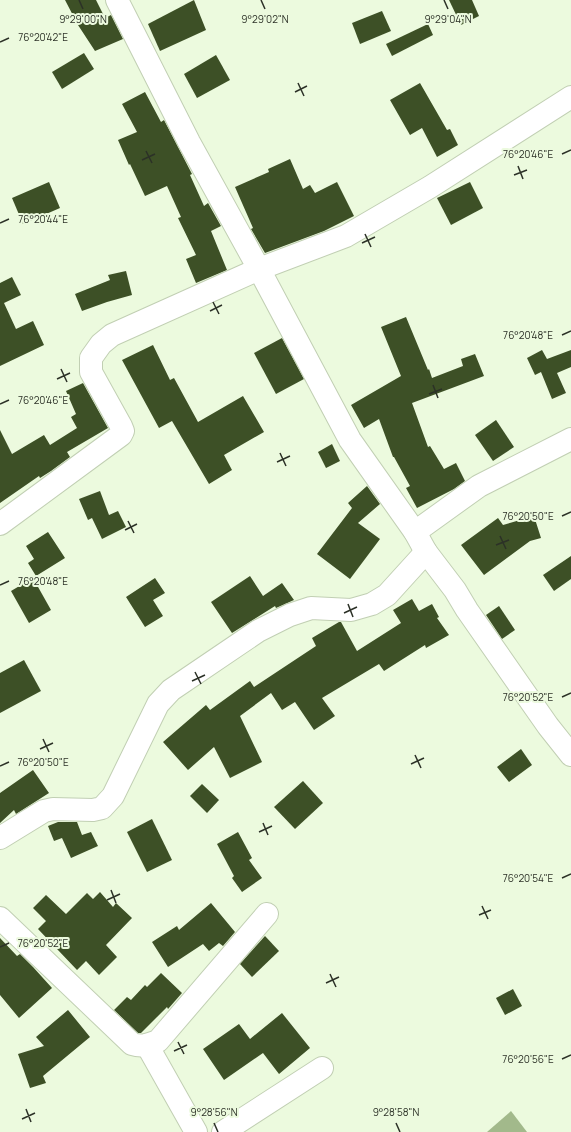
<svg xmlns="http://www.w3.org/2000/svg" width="571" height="1132" viewBox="0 0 571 1132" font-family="Manrope,sans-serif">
<rect width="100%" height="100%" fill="#ecfade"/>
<!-- water -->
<polygon fill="#a2b98b" points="511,1111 527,1132 487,1132"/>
<!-- building -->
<g fill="#3d5026">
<polygon points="65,0 96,0 105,18 111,15 123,39 95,51 78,25"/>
<polygon points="194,0 206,30 160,51 148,24"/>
<polygon points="449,0 472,0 479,16 461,25"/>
<polygon points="382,11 391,31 360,44 352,23"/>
<polygon points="428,24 433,35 392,56 386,44"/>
<polygon points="84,53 94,69 62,89 52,72"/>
<polygon points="216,55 230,80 197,98 184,74"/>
<polygon points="420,83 447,130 450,129 458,145 437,157 422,128 410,135 390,100"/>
<polygon points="145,92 161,122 164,120 192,174 190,175 204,206 208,203 221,226 211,231 227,270 196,283 186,259 196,255 178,218 181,217 167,186 145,196 130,164 129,165 118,140 137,132 122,104"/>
<polygon points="290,159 303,189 310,185 315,193 337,182 354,216 324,231 265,253 251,229 253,228 235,187 269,172 268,169"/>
<polygon points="49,182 60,208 23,224 12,198"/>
<polygon points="470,182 483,208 451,225 437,198"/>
<polygon points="126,271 132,295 107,302 82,311 75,294 110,280 108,275"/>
<polygon points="12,277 21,295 4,303 16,329 33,321 44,345 0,366 0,283"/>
<polygon points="406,317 428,370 429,369 432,378 463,366 461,359 475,354 484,376 412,403 428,447 430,446 444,469 456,463 465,481 454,489 417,508 406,488 410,486 394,457 393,457 379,419 364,428 351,405 401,376 381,327"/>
<polygon points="282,338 304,379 276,394 254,353"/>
<polygon points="153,345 170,380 174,378 198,422 243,396 264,432 224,455 232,470 209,484 172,421 159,428 122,360"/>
<polygon points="542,350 547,359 571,350 571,367 557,373 566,393 552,399 541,372 535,375 527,358"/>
<polygon points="83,383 108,428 67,452 70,457 51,471 40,478 39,476 0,503 0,430 12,454 44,435 50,445 77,428 71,417 76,414 66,391"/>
<polygon points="496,420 514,447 493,461 475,435"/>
<polygon points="332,444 340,461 326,468 318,452"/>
<polygon points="367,486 380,504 358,523 380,539 350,579 317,554 352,508 348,503"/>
<polygon points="100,491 109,515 118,511 126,527 102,539 92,518 88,520 79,499"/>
<polygon points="534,516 541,538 530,541 484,575 461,545 498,518 503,525"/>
<polygon points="48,532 65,558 36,576 28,563 34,559 26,546"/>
<polygon points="571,556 571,579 554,591 543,575"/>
<polygon points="250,576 263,596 282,583 294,600 276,608 275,606 232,633 211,602"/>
<polygon points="33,578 51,610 29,623 11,591"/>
<polygon points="155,578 165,593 153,600 163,616 145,627 126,597"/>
<polygon points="412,599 419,611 432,604 439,617 437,618 449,635 426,648 425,645 384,671 379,664 322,698 335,716 314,730 295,702 282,710 271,693 240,716 262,762 230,778 214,747 188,770 163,742 206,705 210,710 250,681 254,687 316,646 312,638 339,622 341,622 357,651 401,623 393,610"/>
<polygon points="499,606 515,630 502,639 486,615"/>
<polygon points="24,660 41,691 0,713 0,673"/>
<polygon points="521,749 532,765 509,782 497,767"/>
<polygon points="33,770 49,793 16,814 14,810 0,823 0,793"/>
<polygon points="303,781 323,803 295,829 274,807"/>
<polygon points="202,784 219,800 207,813 190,796"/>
<polygon points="152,819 172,860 147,872 127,832"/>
<polygon points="58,822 77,822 82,835 91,832 98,846 71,858 62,838 54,841 48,826"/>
<polygon points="238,832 252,858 249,860 262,878 242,892 232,878 234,876 217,844"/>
<polygon points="100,892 113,907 116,903 132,918 106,945 117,957 99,975 86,961 77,970 38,929 46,921 33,908 46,895 66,914 87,893 93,899"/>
<polygon points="211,903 235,932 223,946 219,943 209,951 203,944 168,967 152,942 177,926 179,930"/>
<polygon points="265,936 279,951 252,977 240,964"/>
<polygon points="0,938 17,956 20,954 33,967 52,988 19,1018 0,995"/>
<polygon points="161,973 182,993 168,1009 167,1007 141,1033 138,1033 114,1010 127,997 131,1000 145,985 147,987"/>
<polygon points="513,989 522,1006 505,1015 496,998"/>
<polygon points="68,1010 90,1037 43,1076 46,1083 30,1088 18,1054 44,1046 36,1037"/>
<polygon points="282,1013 310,1048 279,1074 263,1053 224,1080 203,1049 239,1024 250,1039"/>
</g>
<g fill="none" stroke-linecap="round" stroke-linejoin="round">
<!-- minor casing -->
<g stroke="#c1cfb3" stroke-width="24">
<g id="minor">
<polyline points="117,0 189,142 259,269 350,440 415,532 426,552 455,590 467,610 548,726 571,755"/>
<polyline points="0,524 121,435 123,431 121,426 91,372 91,358 101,344 112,335 259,269 346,236 430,187 571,97"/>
<polyline points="415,532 479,486 571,439"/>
<polyline points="0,838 44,811 53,809 93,810 102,808 113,796 158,704 171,690 258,631 290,615 311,608 351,610 372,604 387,595 426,552"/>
<path d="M0,918L132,1044C142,1047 148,1045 158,1041L267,914"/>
<polyline points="147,1045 196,1132"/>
<polyline points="223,1132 322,1068"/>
</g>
</g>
<!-- minor -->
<use href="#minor" stroke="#fff" stroke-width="22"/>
</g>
<!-- ticks -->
<path fill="none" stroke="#2c3127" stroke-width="1.5" d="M79,0L83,9M261,0L265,9M444,0L448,9M0,42L9,38M298,83L304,96M295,92L307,86M146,151L152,163M562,154L571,150M142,160L155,154M518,166L523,179M514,175L527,170M0,223L9,219M365,234L371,247M362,243L375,237M213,302L219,314M210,311L222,305M562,335L571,331M61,369L67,382M57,379L70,373M433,385L438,398M429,394L442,389M0,404L9,400M280,453L286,466M277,462L290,456M562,516L571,512M128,521L134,533M125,530L137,524M500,536L506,549M496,545L509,540M0,585L9,581M348,604L353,617M344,613L357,607M195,672L201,684M192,681L205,675M562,697L571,693M43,739L49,752M40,749L53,743M415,755L421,768M411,764L424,758M0,766L9,762M263,823L268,835M259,832L272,826M562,878L571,874M111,890L116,903M107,900L120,894M482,906L488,919M479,915L491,910M0,947L9,943M330,974L336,987M326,983L339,977M178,1042L184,1054M174,1051L187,1045M562,1059L571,1055M26,1109L31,1122M22,1119L35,1113M214,1123L218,1132M396,1123L400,1132"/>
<g font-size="10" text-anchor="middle" fill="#2c3127" stroke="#ecfade" stroke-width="4" stroke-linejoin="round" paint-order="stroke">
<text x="83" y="23">9°29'00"N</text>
<text x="265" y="23">9°29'02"N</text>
<text x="448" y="23">9°29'04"N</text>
<text x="43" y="41">76°20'42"E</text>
<text x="528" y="158">76°20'46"E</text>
<text x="43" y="223">76°20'44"E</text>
<text x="528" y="339">76°20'48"E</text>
<text x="43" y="404">76°20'46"E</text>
<text x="528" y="520">76°20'50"E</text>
<text x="43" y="585">76°20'48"E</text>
<text x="528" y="701">76°20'52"E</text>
<text x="43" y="766">76°20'50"E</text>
<text x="528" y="882">76°20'54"E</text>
<text x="43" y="947">76°20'52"E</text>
<text x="528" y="1063">76°20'56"E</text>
<text x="214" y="1116">9°28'56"N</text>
<text x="396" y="1116">9°28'58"N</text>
</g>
</svg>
